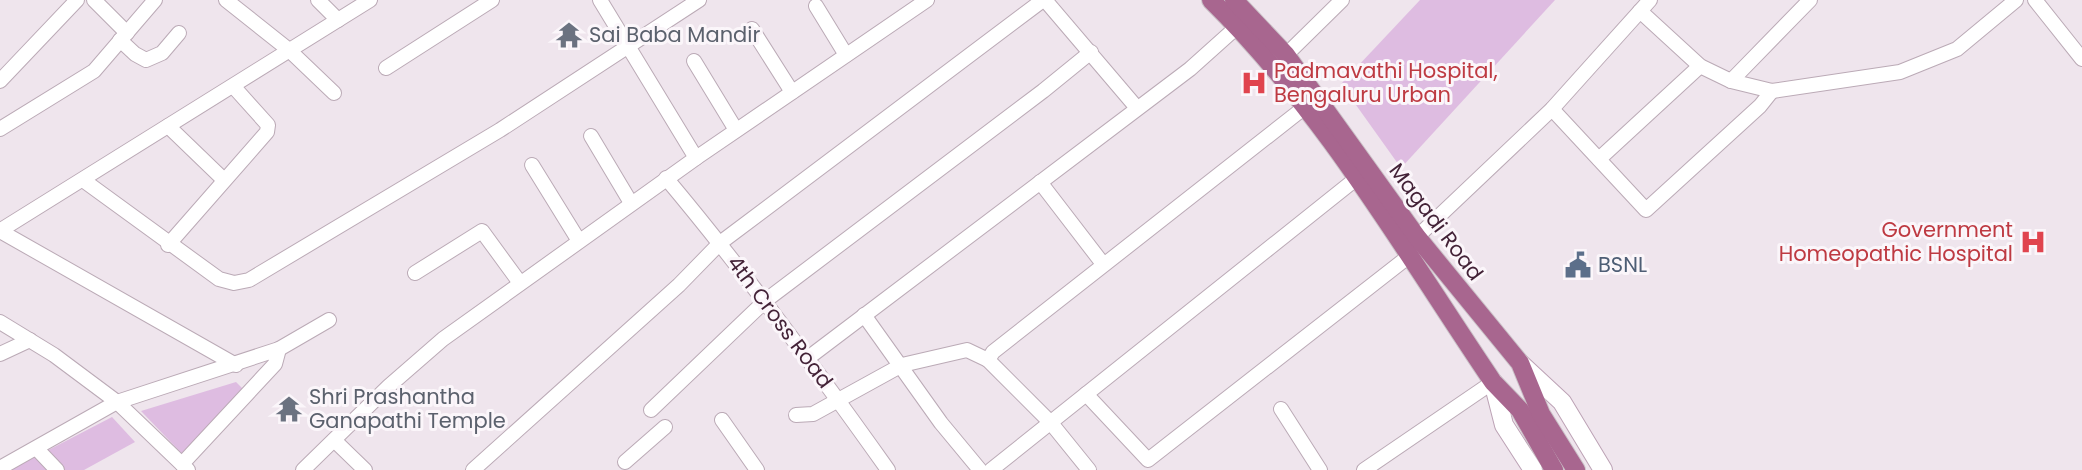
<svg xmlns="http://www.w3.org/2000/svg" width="2082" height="470" viewBox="0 0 2082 470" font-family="Poppins,sans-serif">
<rect width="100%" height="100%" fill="#efe5ed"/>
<!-- green -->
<g fill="#debce1">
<polygon points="1420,0 1555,0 1401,168 1341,84"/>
<polygon points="236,382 253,399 188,460 141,411"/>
<polygon points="112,417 135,442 84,470 10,470"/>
</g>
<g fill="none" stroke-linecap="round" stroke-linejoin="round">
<!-- street casing -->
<g stroke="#bbaab6" stroke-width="16">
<g id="street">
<polyline points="94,0 127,33"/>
<polyline points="226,0 289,50 334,93"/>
<polyline points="318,0 338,20"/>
<polyline points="1045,0 1137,108"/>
<polyline points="2035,0 2082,59"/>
<polyline points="816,6 846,55"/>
<polyline points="1640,11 1700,66 1731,81 1772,91 1900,72 1957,49 2016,0"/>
<polyline points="752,29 792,92"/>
<polyline points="120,40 135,54 146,60 162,53 179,33"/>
<polyline points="1286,55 1342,0"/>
<polyline points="694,61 736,130"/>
<polyline points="386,68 492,0"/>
<polyline points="0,81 77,0"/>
<polyline points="1731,81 1810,0"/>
<polyline points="1552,109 1646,210 1760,106 1772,91"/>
<polyline points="168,126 224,180"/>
<polyline points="0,129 94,71 155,0"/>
<polyline points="591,136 631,203"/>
<polyline points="696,158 927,0"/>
<polyline points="1599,159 1700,66"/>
<polyline points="532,165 579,241"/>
<path d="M666,178C745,272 817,370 888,470"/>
<polyline points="83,180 219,279 234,283 249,280 500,130 699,0"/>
<polyline points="1040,182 1103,264"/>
<polyline points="1,230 370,0"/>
<polyline points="0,231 236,365"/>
<polyline points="1417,237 1552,109 1650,0"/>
<polyline points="168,245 267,132 268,125 233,86"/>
<polyline points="415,273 482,231 520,283"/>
<polyline points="864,315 941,423 980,470"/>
<polyline points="0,322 54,355 117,402 188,470"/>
<polyline points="0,354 30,340"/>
<polyline points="808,358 1190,69 1238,26"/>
<polyline points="1086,394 1148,460 1408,257"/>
<polyline points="1281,409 1320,470"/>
<polyline points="651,410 765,301 1043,91 1091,52"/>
<polyline points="796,415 813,414 902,365 967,350 988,360"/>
<polyline points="722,420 757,470"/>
<polyline points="334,440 365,470"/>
<polyline points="37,449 57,470"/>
<polyline points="625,462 665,427"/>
<polyline points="182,464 275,364 279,349"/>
<polyline points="0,468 117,402 279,349 329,320"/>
<polyline points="303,470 389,386 443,339 696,158 600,0"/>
<polyline points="473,470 679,285 720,243 1043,0"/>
<polyline points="991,470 1357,178"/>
<polyline points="1089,470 1051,423 988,360 993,352 1305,107"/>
<polyline points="1364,470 1493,382"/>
</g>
</g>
<!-- secondary casing -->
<g stroke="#bca2b5" stroke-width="20">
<g id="secondary">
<polyline points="1520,363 1562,402 1603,470"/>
<polyline points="1493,382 1504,425 1533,470"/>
</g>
</g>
<!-- primary casing -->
<g stroke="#cac1c7" stroke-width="20">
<g id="primary">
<path d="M1211,0C1324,111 1405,252 1493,382L1520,410L1554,470"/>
<polyline points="1234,0 1286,55 1417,237 1520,363 1541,414 1576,470"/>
</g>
</g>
<!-- street -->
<use href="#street" stroke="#fff" stroke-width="14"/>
<!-- secondary -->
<use href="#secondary" stroke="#fff" stroke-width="18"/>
<!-- primary -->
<use href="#primary" stroke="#a8668f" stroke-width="18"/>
</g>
<!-- icons -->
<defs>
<g id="temple-bare" transform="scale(2.07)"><path d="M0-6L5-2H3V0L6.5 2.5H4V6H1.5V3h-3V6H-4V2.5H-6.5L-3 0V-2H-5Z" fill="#6b7280" stroke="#fbf6fa" stroke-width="2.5" paint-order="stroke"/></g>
<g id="hospital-bare" transform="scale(2.07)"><path d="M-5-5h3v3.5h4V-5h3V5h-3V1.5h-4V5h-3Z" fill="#e0444e" stroke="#fbf6fa" stroke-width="2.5" paint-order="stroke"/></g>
<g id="civic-bare" transform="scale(2.07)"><path d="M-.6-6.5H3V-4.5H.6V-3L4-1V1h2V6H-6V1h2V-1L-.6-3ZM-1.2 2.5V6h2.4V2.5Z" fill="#5c6f8a" stroke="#fbf6fa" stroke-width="2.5" paint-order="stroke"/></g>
</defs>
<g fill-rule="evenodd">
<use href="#temple-bare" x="569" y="35"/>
<use href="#hospital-bare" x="1254" y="83"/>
<use href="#hospital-bare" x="2033" y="242"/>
<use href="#civic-bare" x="1578" y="265"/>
<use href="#temple-bare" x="289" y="409"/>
</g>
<g text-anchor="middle" stroke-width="6" stroke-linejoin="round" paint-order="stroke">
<!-- worship labels -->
<g font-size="21" fill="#5b616d" stroke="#fbf6fa" text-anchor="start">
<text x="589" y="42">Sai Baba Mandir</text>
<text x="309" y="404">Shri Prashantha<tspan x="309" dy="24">Ganapathi Temple</tspan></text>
</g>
<!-- health labels -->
<g font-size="21" fill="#be3a42" stroke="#fbf6fa" text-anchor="start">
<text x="1274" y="78">Padmavathi Hospital,<tspan x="1274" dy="24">Bengaluru Urban</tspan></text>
<text x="2013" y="237" text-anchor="end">Government<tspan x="2013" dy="24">Homeopathic Hospital</tspan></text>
</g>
<!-- street labels -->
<g font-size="21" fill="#432237" stroke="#fbf6fa">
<text transform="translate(1436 222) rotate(53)" y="7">Magadi Road</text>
<text transform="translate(780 322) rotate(53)" y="7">4th Cross Road</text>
</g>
<!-- service labels -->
<g font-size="21" fill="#4e5e75" stroke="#fbf6fa" text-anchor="start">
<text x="1598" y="272">BSNL</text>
</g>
</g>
</svg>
